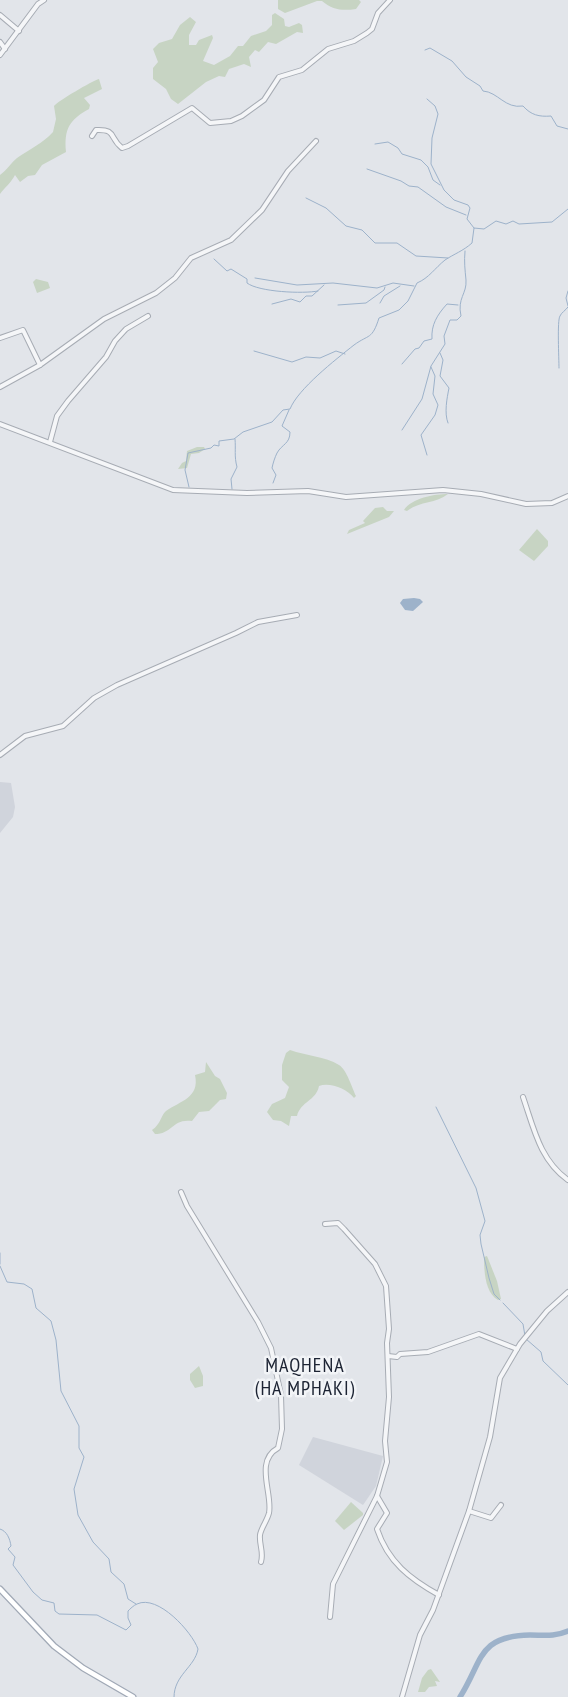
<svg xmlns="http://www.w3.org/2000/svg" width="568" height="1697" viewBox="0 0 568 1697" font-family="'PT Sans Narrow',sans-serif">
<rect width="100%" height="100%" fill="#e2e5ea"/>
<!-- built -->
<g fill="#d0d4dc">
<polygon points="0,782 11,783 15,807 13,817 0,833"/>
<polygon points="313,1437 383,1456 376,1486 363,1505 299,1465"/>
</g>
<!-- green -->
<g fill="#c7d4c3">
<path d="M278,0H359L361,2L356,9C342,11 333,10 322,1H317L285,13L278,9Z"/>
<polygon points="275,13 284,19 285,26 289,27 299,23 302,25 303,33 297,32 276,44 268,42 259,52 255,50 249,57 251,67 244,64 229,69 225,77 219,76 206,82 178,104 171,99 166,89 153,79 153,68 158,62 153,49 159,43 172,39 180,25 190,17 196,22 189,35 189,45 196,45 199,40 212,35 213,38 203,61 214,65 230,56 238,46 243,46 251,36 266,31 272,25 272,15"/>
<path d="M99,79L102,89L84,98L90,105L89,109C69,120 64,129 66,152L42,165L35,175L28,176L20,182L15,175C11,183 5,187 0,194V175C7,170 11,163 17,158C30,149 43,143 53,132L56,119L54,106C58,101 92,81 99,79Z"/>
<polygon points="36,279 48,282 50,288 37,293 33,282"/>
<polygon points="197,447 204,447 205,449 199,453 191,454 187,468 178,469 182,463 186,461 187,451"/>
<path d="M448,494C436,504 419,501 407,511L404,510C412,498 434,494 448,494Z"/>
<polygon points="383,507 387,511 394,511 389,517 347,534 349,530 365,523 363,521 375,508"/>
<polygon points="537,529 548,541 548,546 534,561 519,550"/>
<path d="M290,1050C306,1056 325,1056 339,1065C347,1070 352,1088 356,1096L354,1098C347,1089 330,1082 319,1086C316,1101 301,1101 297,1116H291L289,1126L281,1121L273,1120L267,1112L272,1104L285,1098L289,1087L282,1080V1065L286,1053Z"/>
<path d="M206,1062L215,1076L220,1079L227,1093L226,1099L220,1100L209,1111L199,1112L192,1121C173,1118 172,1134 155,1134L152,1130C161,1124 161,1115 166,1111C180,1101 200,1098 195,1075L205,1072Z"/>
<path d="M487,1256L497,1281L501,1299L498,1300C485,1293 484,1271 484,1257Z"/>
<polygon points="199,1366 203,1376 203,1386 195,1388 190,1380 190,1374"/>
<polygon points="351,1502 363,1513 363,1515 344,1530 335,1521"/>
<polygon points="431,1669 440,1682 435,1681 437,1686 429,1687 425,1692 418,1692 422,1678 428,1670"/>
</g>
<!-- water -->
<polygon fill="#9db2ca" points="414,598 420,599 423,602 413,611 405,610 400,603 403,599"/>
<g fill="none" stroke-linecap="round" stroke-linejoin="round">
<!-- stream -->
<g stroke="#9db2ca" stroke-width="1">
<path d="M425,50L430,48L452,61L466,77L480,86L483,91C498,92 505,109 523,106C531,115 539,117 551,116L557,126L568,129"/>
<polyline points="427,99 435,106 438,114 432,138 431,164 444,190 454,200 468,205 470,208 467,219 474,228"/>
<polyline points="375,144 388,142 398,148 402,154 421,160 428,167 433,180 440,185"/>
<polyline points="367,169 401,181 409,186 418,187 446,207 466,215"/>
<polyline points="306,198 326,208 346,226 362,230 375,243 397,243 416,256 448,258"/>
<path d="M214,259L227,271L231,269L247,279V283C259,292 303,294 318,291"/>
<polyline points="255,278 297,285 333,283 377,288 393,283 414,286"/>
<polyline points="380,303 384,296 400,286"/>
<polyline points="272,304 291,299 300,302 306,296 312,296 324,285"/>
<polyline points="338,305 366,303 384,290 385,287"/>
<polyline points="568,306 566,298 568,291"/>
<polyline points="254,351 292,362 306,357 320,358 336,351 345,354"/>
<path d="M440,353L443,360L440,376L449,388C447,398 444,413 448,423"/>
<path d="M402,364L415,349L419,348L424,341L432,339C431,325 437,315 447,304L458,305"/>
<path d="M559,368C559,359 557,320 560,316C561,313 566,310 568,307"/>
<path d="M402,430L422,399L431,366L445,344L444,336L450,320H457L461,316C457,298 467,294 466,280C465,270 464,262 465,251"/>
<polyline points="427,455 421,435 435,415 438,405 433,394 435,376 431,367"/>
<path d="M273,483L276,475L272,468C273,463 275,457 277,453C282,444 290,444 290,432L282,426L289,410"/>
<path d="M189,487L185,470L188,453L211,448L214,445L219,446V441L234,439L243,432L272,422L283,410L290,409C298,389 335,360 354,345C369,334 372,340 379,318L399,310L408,301L417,283C429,278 435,268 445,260C454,254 463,251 472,243L474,228L484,229L496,221L506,224L513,221L519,224L552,222L568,209"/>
<path d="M232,489L231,479L237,467C234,456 236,449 235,439"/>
<polyline points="436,1107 476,1188 485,1221 480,1235 481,1244 489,1278 494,1294 500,1300"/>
<polyline points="0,1253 0,1264"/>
<polyline points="0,1266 7,1282 24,1284 32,1289 36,1308 51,1321 56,1340 61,1391 79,1426 79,1448 84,1457 74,1489 78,1515 93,1542 109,1559 111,1572 124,1584 128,1599 136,1604"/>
<polyline points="503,1303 523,1324 525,1336"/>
<polyline points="526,1339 541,1352 543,1361 568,1385"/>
<path d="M0,1529C7,1531 10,1539 11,1546L8,1549L15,1557L13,1565L33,1592L42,1600L54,1603L55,1611L59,1614L97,1615L126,1630L131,1625L128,1618V1611C130,1609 134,1605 137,1604C158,1594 192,1632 198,1649C195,1667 174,1675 174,1697"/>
</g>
<!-- river -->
<path stroke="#9db2ca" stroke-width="5.5" d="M460,1697C483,1661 477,1636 530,1635C544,1635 554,1637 568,1631"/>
<!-- minor casing -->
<g stroke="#a7acb4" stroke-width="6">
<g id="minor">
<polyline points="0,15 19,31"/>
<polyline points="0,42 5,49"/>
<polyline points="0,55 38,4 44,0"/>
<path d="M92,136L96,130C117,129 109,138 122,148L128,146L192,108L210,123L231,121L242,116L264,100L279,77L302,70L328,49L354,41L367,33L372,29L378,13L390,0"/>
<polyline points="0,338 23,330 40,365"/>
<polyline points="0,387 40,365 104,319 156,293 175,278 191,258 231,240 262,210 288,171 316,141"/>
<polyline points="0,424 173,490 247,493 308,491 346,497 443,490 481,494 526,504 552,503 568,496"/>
<polyline points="50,442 57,416 68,401 106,357 115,341 126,329 148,316"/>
<polyline points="0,755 25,736 63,726 94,698 117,685 236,633 258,622 297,615"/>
<path d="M523,1097C534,1129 540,1160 568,1180"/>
<path d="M181,1192L187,1206L258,1322L271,1348L281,1395L282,1429L278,1448C254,1461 273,1494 269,1513C267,1521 261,1528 260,1535C259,1545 264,1552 261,1562"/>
<polyline points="325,1224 338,1223 344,1229 375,1264 386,1286 389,1329 387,1343 389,1397 385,1441 387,1462 377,1496 333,1584 330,1617"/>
<polyline points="388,1356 397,1357 400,1354 428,1352 479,1334 517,1349"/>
<path d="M377,1496L387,1513L377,1529C388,1562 410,1579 439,1595"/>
<polyline points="469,1511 491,1518 501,1505"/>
<polyline points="402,1697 420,1635 433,1610 469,1511 490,1437 500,1378 520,1344 547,1311 568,1292"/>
</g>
</g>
<!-- major casing -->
<g stroke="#a1a9b6" stroke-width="7">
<polyline id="major" points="0,1589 54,1646 83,1668 133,1697"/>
</g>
<!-- minor -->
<use href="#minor" stroke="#f5f6f8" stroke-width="4"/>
<!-- major -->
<use href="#major" stroke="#fff" stroke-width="4.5"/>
</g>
<g text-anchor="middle" stroke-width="5" stroke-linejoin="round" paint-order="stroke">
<!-- quarter labels -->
<g font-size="20" letter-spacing="1" fill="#1c2333" stroke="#f2f4f7">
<text x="305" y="1372">MAQHENA<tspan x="305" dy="23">(HA MPHAKI)</tspan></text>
</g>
</g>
</svg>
